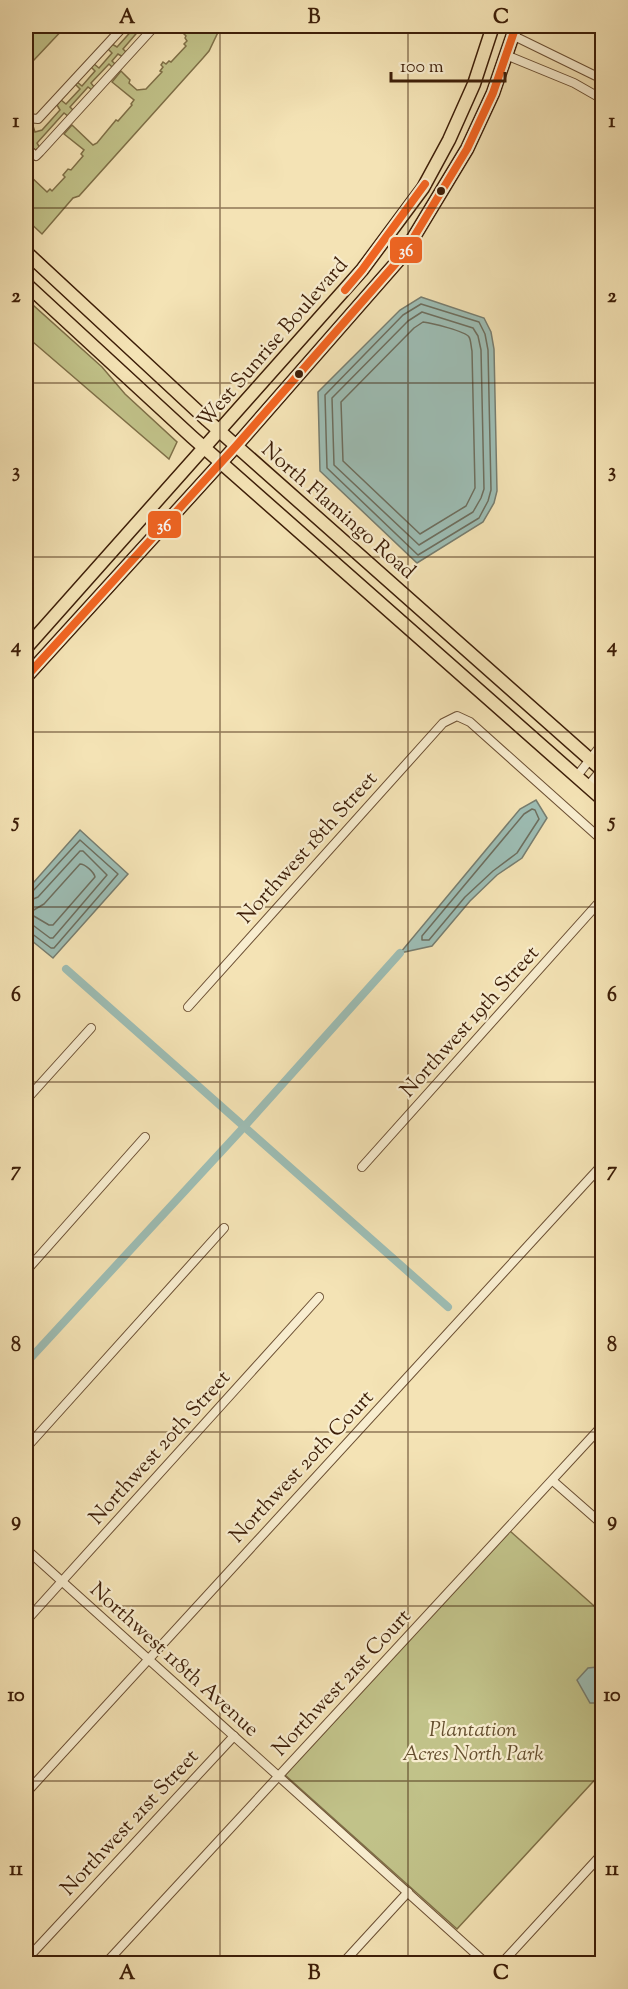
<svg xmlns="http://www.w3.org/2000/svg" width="628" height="1989" viewBox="0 0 628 1989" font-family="'Sorts Mill Goudy',serif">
<rect width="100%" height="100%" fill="#f4e3b5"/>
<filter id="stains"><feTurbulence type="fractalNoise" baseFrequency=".00333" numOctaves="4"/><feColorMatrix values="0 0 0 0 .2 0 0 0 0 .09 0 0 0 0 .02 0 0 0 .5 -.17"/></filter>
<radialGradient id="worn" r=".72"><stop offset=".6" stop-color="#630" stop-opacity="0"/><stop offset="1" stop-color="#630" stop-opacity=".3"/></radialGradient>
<!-- green -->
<g fill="#c1c289" stroke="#7f7048" stroke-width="1.5">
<polygon points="26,26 66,26 34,60 26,53"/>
<polygon points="134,26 145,26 149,29 146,31 141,28 123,49 127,53 123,57 118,54 112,61 116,65 113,68 109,64 91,83 95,88 92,90 88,87 70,107 74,111 69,117 64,113 37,143 40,148 35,150 26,145 31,139 26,134 26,128 27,130 33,126 35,132 42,130 60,110 57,105 61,100 66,104 80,89 75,84 77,82 82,86 95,71 91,67 94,64 99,68 112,53 108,49 112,44 117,47 135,27"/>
<polygon points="170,26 192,26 196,27 197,26 221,26 209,51 203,58 79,196 73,198 42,234 26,219 26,188 31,182 26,176 28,174 47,192 50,189 52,191 65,177 63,175 68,169 71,170 83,156 81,154 84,150 64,134 72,125 93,145 97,143 116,120 118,121 132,105 131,104 134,100 112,82 121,71 130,80 129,83 137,90 146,89 162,72 160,71 163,67 161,65 163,62 166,64 169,61 171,62 186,46 184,44 187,41 185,38 186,36 178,28 176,30"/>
<polygon points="26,304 34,306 102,367 125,394 177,442 169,459 26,336"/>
<polygon points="510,1531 602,1613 602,1772 457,1929 285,1775"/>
</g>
<!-- water -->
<g fill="#9dbdb4" stroke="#777d6f" stroke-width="1.5">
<polygon points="421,297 484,318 491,332 494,349 497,491 494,503 483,522 417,563 320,471 318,392 400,310"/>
<polygon points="536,800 547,818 522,858 497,875 470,901 432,946 400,953 520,809"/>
<polygon points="80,830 128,874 53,958 26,936 26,891"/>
<polygon points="597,1667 602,1668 602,1708 596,1703 590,1703 577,1680 588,1668"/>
</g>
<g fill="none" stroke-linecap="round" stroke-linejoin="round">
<!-- shore -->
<g stroke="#6d6e5e" stroke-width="1.5">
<polygon points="421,304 479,322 485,334 488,350 491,490 488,501 479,518 418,555 327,468 325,395 403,315"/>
<polygon points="422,312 473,328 478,336 481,350 484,489 481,498 473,512 419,545 334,465 332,398 408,321"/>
<path d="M423,322C431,323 465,331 469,337C471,340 471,347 472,351L475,488L466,506L420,534L343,461L341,402L414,328Z"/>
<polygon points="532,809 535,810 539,819 517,853 493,871 465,897 429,940 422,940 422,936 524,814"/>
<path d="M80,864C85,864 94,872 95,877L53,925H49L32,915V911L44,904Z"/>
<polyline points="26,894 32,892 80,840 118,874 54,948 51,948 31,933 26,931"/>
<polyline points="26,902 38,897 80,851 83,851 107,875 53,938 50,938 34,926 26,924"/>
</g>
<!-- canal -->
<g stroke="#9dbdb4" stroke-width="8">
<polyline points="66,969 448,1307"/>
<polyline points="26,1363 243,1128 400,953"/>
</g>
<!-- minor casing -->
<g stroke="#6b4f33" stroke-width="10">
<g id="minor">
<polyline points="512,35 602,79"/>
<polyline points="506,55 574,83 602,99"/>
<polyline points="26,116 28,118 38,119 124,26"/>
<polyline points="26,148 36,156 40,152 155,26"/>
<polyline points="577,776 602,744"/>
<polyline points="588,786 602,769"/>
<polyline points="188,1007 443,723 457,716 470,722 602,840"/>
<polyline points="26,1100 91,1028"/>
<polyline points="362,1167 602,899"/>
<polyline points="26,1271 145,1137"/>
<polyline points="26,1448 224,1228"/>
<polyline points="553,1481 602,1524"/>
<polyline points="26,1549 487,1964"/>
<polyline points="26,1621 319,1297"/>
<polyline points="26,1793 602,1165"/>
<polyline points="26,1960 234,1736"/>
<polyline points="105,1964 602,1426"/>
<polyline points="342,1964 408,1892"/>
<polyline points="501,1964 602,1854"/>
</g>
</g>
<!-- trunk casing -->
<g stroke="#3d1e08" stroke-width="15">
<g id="trunk">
<polyline points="26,252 207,420 602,770"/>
<polyline points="26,284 192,437 602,799"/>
<polyline points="26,648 362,270 423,188 449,140 474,84 493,26"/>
<polyline points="26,677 236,446 403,255 467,149 493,93 516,26"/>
</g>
</g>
<!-- minor -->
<use href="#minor" stroke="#f8edcf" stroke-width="8"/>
<!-- trunk -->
<use href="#trunk" stroke="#f4e3b5" stroke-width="12"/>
<!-- bus-1 casing -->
<g stroke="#f8edcf" stroke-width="12">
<g id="bus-1">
<polyline points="345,290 362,270 425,184"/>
<polyline points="26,677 236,446 403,255 467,149 493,93 516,26"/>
</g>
</g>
<!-- bus-1 -->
<use href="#bus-1" stroke="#f26522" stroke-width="8"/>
</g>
<!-- grid -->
<path fill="none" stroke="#3d1e08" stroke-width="1.5" stroke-opacity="0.55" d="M220,26V1964M408,26V1964M26,208H602M26,383H602M26,557H602M26,732H602M26,907H602M26,1082H602M26,1257H602M26,1432H602M26,1606H602M26,1781H602"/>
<!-- markers -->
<g fill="#3d1e08" stroke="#f8edcf" stroke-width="2">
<circle cx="441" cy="191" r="5"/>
<circle cx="299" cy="374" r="5"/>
</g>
<g text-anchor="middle" stroke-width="4.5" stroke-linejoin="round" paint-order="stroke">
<!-- street labels -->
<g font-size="21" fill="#3d1e08" stroke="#f8edcf">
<text transform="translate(272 342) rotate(-49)" y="7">West Sunrise Boulevard</text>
<text transform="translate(339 510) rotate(41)" y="7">North Flamingo Road</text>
<text transform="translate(307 847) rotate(-48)" y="7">Northwest 18th Street</text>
<text transform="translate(469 1021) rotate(-48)" y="7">Northwest 19th Street</text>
<text transform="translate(159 1447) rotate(-48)" y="7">Northwest 20th Street</text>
<text transform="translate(301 1466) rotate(-47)" y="7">Northwest 20th Court</text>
<text transform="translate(175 1659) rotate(42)" y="7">Northwest 118th Avenue</text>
<text transform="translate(341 1682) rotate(-47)" y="7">Northwest 21st Court</text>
<text transform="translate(129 1822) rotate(-47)" y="7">Northwest 21st Street</text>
</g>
<!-- park labels -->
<g font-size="21" font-style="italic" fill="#654f2f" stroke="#f8edcf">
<text x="473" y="1736">Plantation<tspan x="473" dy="24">Acres North Park</tspan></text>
</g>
</g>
<g stroke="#f8edcf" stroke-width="2">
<rect x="389" y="236" width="34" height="28" rx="6" fill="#f26522"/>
<rect x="147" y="510" width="35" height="29" rx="6" fill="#f26522"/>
</g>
<g font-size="16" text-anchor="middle" font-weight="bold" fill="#fff">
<text x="406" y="256">36</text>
<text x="164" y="531">36</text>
</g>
<!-- margin -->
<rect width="628" height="1989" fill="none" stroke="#f4e3b5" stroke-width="66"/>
<!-- scale -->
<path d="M391 72v9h114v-9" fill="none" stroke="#3d1e08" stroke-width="3"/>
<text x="400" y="72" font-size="18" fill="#3d1e08" stroke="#f8edcf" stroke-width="4.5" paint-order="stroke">100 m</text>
<rect x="33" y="33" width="562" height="1923" fill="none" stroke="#3d1e08" stroke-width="2"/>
<g font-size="20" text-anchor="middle" font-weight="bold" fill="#3d1e08">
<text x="127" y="23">A</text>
<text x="314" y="23">B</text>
<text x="501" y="23">C</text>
<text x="16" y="127">1</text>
<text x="612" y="127">1</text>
<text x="16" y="302">2</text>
<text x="612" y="302">2</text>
<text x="16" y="477">3</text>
<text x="612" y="477">3</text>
<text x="16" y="652">4</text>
<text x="612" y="652">4</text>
<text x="16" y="827">5</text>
<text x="612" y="827">5</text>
<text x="16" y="1001">6</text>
<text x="612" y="1001">6</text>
<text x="16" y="1176">7</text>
<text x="612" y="1176">7</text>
<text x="16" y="1351">8</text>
<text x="612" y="1351">8</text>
<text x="16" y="1526">9</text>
<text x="612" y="1526">9</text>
<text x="16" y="1701">10</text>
<text x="612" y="1701">10</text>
<text x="16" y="1875">11</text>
<text x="612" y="1875">11</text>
<text x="127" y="1979">A</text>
<text x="314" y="1979">B</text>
<text x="501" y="1979">C</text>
</g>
<rect width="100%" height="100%" filter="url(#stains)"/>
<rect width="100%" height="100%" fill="url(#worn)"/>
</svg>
